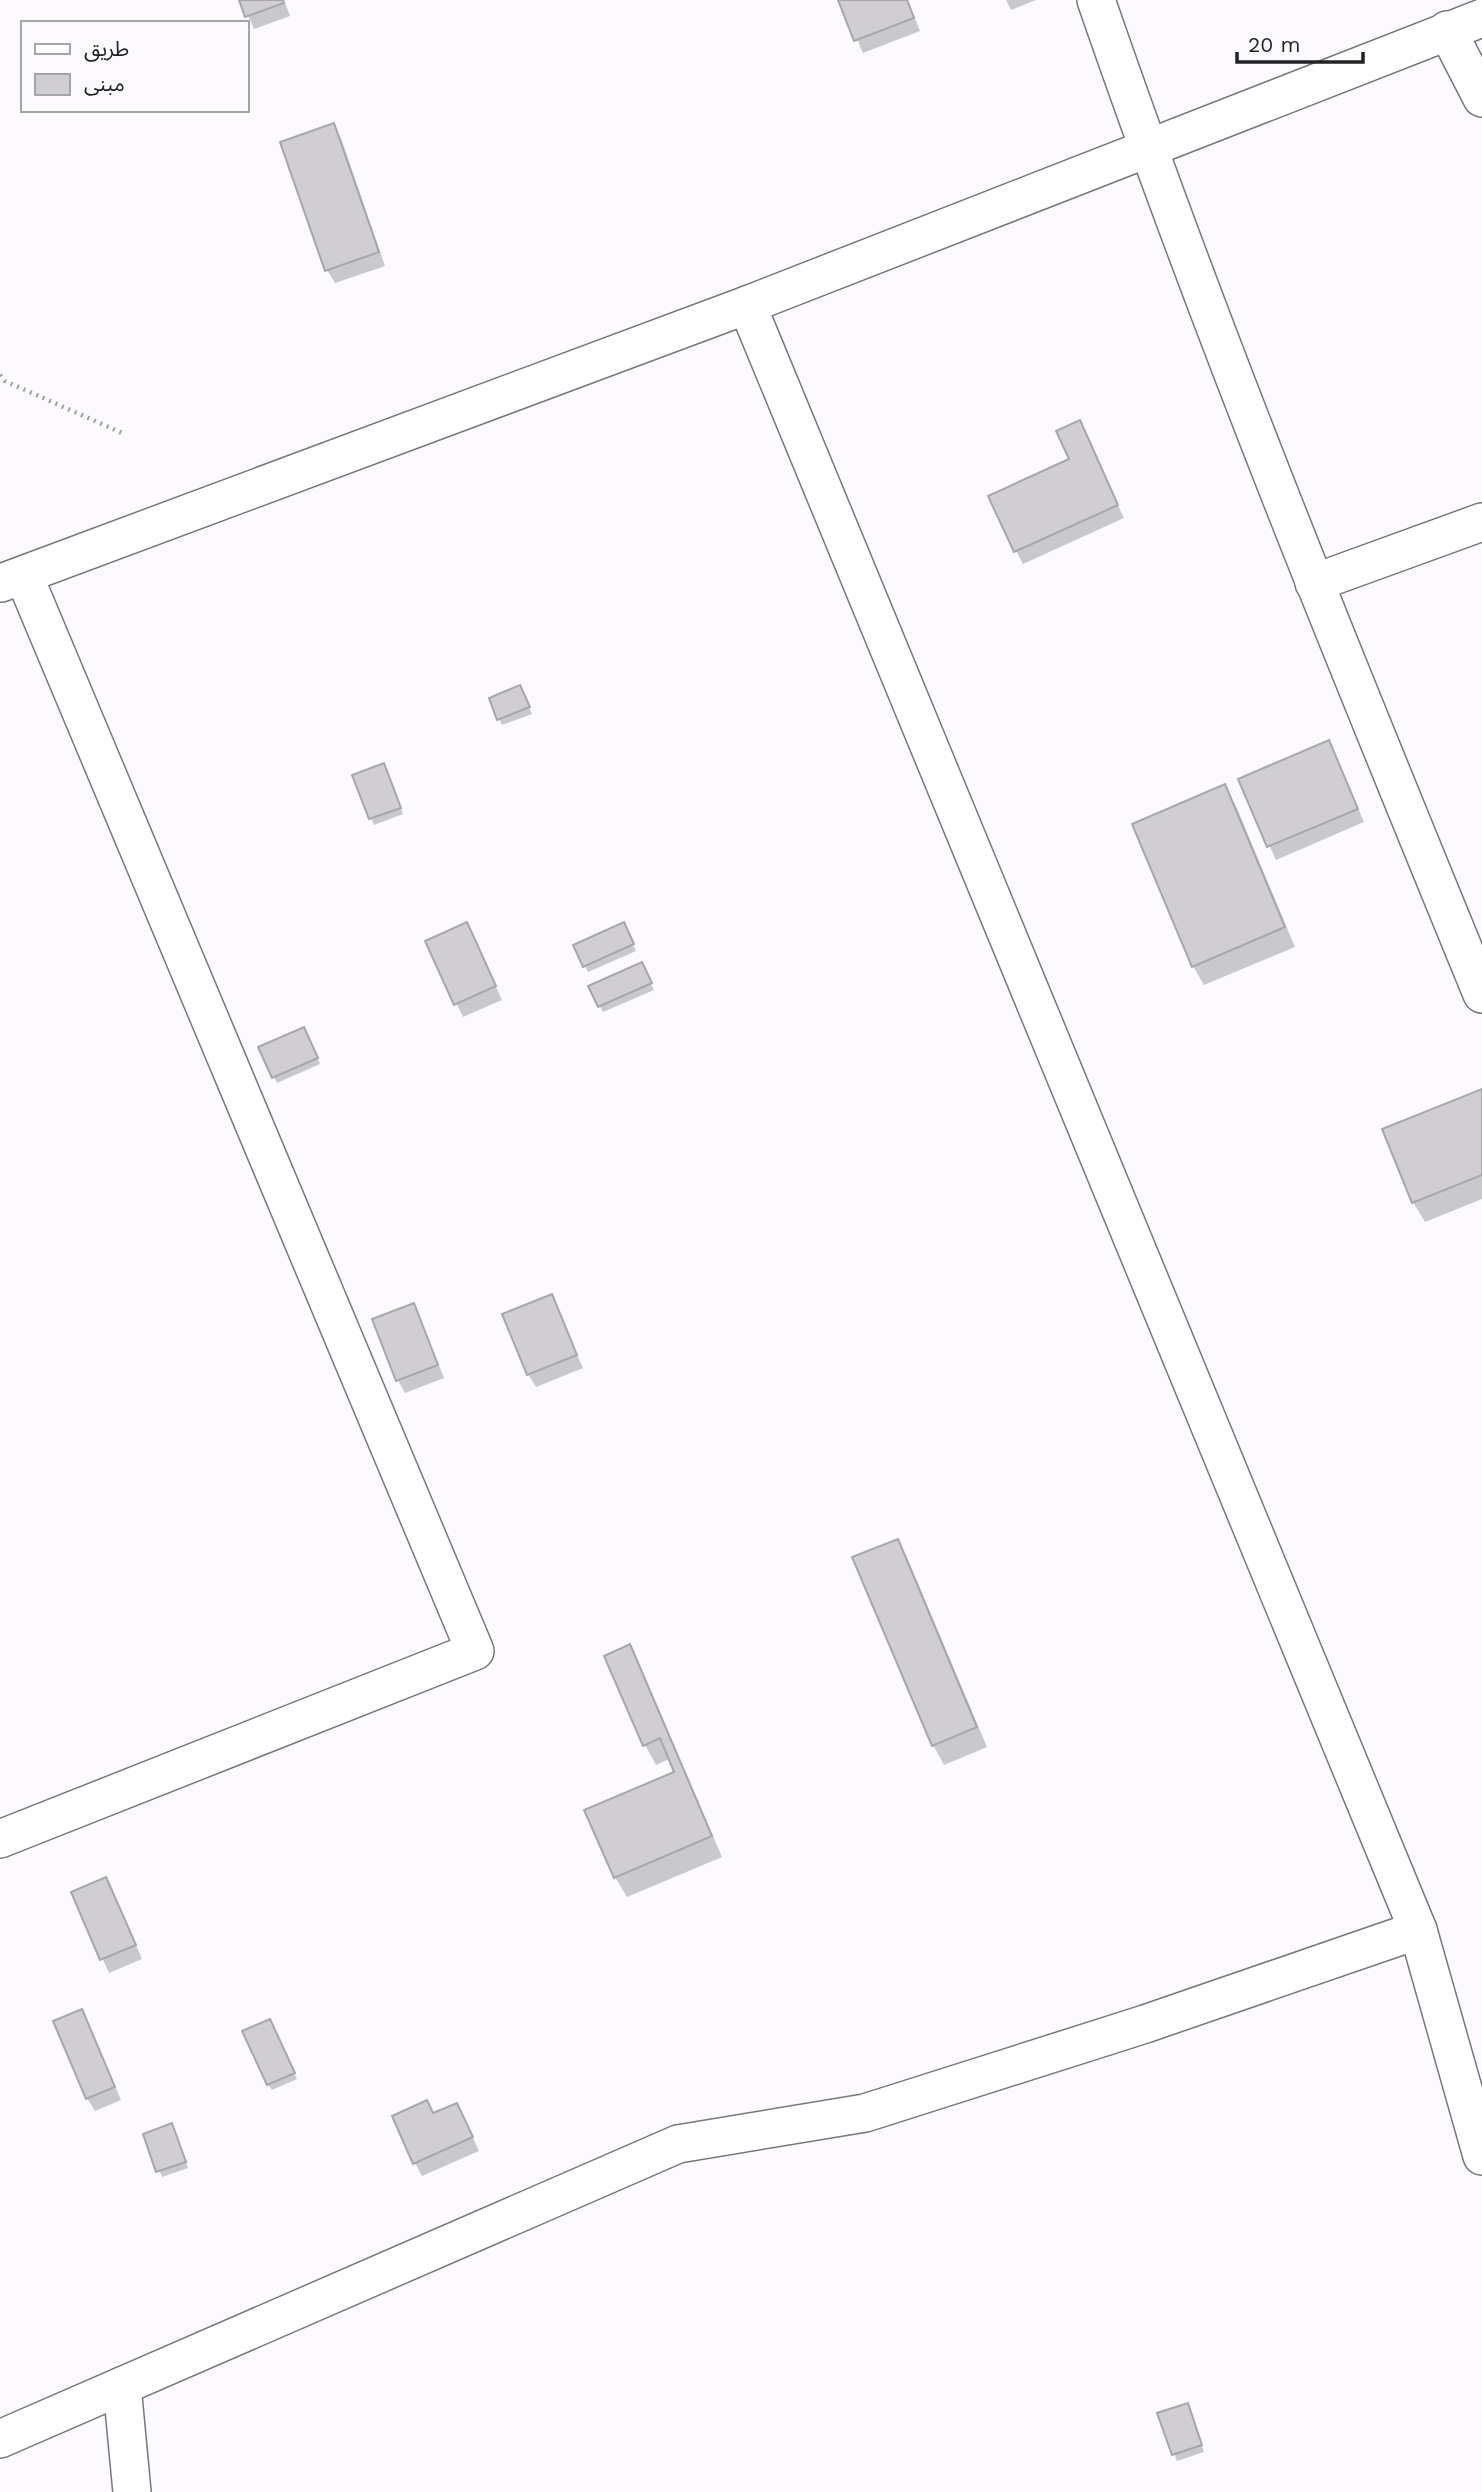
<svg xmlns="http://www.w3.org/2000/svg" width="1482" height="2492" viewBox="0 0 1482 2492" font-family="'Work Sans','Noto Sans Arabic',sans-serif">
<rect width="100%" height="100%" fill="#fcfafe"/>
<!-- shadow -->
<g fill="#0003">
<polygon points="241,0 284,0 290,16 254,29"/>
<polygon points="840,0 908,0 920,31 863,53"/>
<polygon points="1006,0 1036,0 1011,10"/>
<polygon points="333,125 341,138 385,266 335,283 327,270"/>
<polygon points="1079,422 1124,518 1023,564 1016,551 1071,460"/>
<polygon points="523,693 532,714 502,725 499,719"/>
<polygon points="1335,755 1364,822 1276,860 1240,780"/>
<polygon points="387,771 403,814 374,825 354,776"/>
<polygon points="1225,787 1236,806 1295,947 1204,985 1193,966"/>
<polygon points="626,931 636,951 588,972 585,966"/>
<polygon points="474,938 502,1000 463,1017 428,942"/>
<polygon points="645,971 654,990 603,1012 591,987"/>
<polygon points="307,1035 320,1064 277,1083 274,1077"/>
<polygon points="1482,1091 1482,1199 1425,1222 1413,1202"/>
<polygon points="551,1296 583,1368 536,1387 528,1374"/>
<polygon points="413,1305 420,1318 444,1378 405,1393 398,1380"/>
<polygon points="897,1541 908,1560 987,1747 944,1765 933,1745"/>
<polygon points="629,1647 640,1666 722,1857 627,1897 615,1877 677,1773 671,1758 656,1765 645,1745"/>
<polygon points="113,1892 142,1959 109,1973 73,1893"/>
<polygon points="88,2024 121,2100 95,2111 87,2098"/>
<polygon points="273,2027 297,2079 272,2090 268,2084"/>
<polygon points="464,2118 479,2151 422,2176 415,2163"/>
<polygon points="175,2131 188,2168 162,2177 145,2135"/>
<polygon points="1190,2411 1204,2452 1177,2461 1160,2414"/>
</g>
<!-- building -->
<g fill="#d0ced1" stroke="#a8a6a9" stroke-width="2">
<polygon points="239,0 283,0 284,3 245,17"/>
<polygon points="838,0 907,0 914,18 854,41"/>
<polygon points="334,123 379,252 325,271 280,142"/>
<polygon points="1080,420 1118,505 1014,552 988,496 1069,459 1056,431"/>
<polygon points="520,685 530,707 497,720 489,698"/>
<polygon points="1329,740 1358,809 1267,847 1238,779"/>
<polygon points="384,763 401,808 369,819 352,775"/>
<polygon points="1225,784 1285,927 1192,967 1132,824"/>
<polygon points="467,922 496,986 454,1005 425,941"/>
<polygon points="624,922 634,944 583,967 573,945"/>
<polygon points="642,962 652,983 598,1007 588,986"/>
<polygon points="304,1027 318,1058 272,1078 258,1047"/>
<polygon points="1482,1089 1482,1175 1412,1203 1382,1129"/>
<polygon points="552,1294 577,1355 527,1375 502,1314"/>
<polygon points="414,1303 438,1365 396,1381 372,1319"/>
<polygon points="898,1539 977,1727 932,1746 852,1557"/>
<polygon points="630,1644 712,1836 614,1878 584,1810 674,1772 660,1738 643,1746 604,1656"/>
<polygon points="106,1877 136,1945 100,1960 71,1892"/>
<polygon points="82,2009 115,2087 86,2099 53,2021"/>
<polygon points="270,2019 295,2073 267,2085 242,2031"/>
<polygon points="427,2100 433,2113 457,2103 473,2137 413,2164 392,2116"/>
<polygon points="172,2123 186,2162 156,2172 143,2134"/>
<polygon points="1188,2403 1202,2445 1172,2455 1157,2413"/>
</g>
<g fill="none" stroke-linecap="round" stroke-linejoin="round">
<!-- minor casing -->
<g stroke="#79777a" stroke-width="40">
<g id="minor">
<path d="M1096,0C1212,336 1347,665 1482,994"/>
<polyline points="1447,30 1482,98"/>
<polyline points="747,305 1418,1930 1482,2156"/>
<polyline points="1,583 747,305 1482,18"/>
<polyline points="1314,583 1482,522"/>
<polyline points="0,1839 475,1651 24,576"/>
<polyline points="122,2386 132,2492"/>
<polyline points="0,2439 678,2144 865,2113 1145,2024 1418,1930"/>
</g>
</g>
<!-- path -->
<polyline stroke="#a1a0a3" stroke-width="4.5" stroke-dasharray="2 5" stroke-linecap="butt" points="0,375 5,381 122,433"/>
<!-- minor -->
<use href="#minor" stroke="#fff" stroke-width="37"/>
</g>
<!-- legend -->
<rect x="21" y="21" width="228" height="91" fill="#fcfafe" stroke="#a5a4a6" stroke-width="2"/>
<rect x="35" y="44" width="35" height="10" fill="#ffffff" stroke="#a5a4a6" stroke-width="2"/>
<text x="84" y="56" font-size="21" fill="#232223">طريق</text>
<rect x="35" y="74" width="35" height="21" fill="#d0ced1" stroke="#a5a4a6" stroke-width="2"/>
<text x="84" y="91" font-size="21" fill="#232223">مبنى</text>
<!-- scale -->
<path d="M1237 52v10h126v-10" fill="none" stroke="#232223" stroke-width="3.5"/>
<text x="1248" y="52" font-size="21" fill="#232223" stroke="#fcfafe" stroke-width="5" paint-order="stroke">20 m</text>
</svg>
